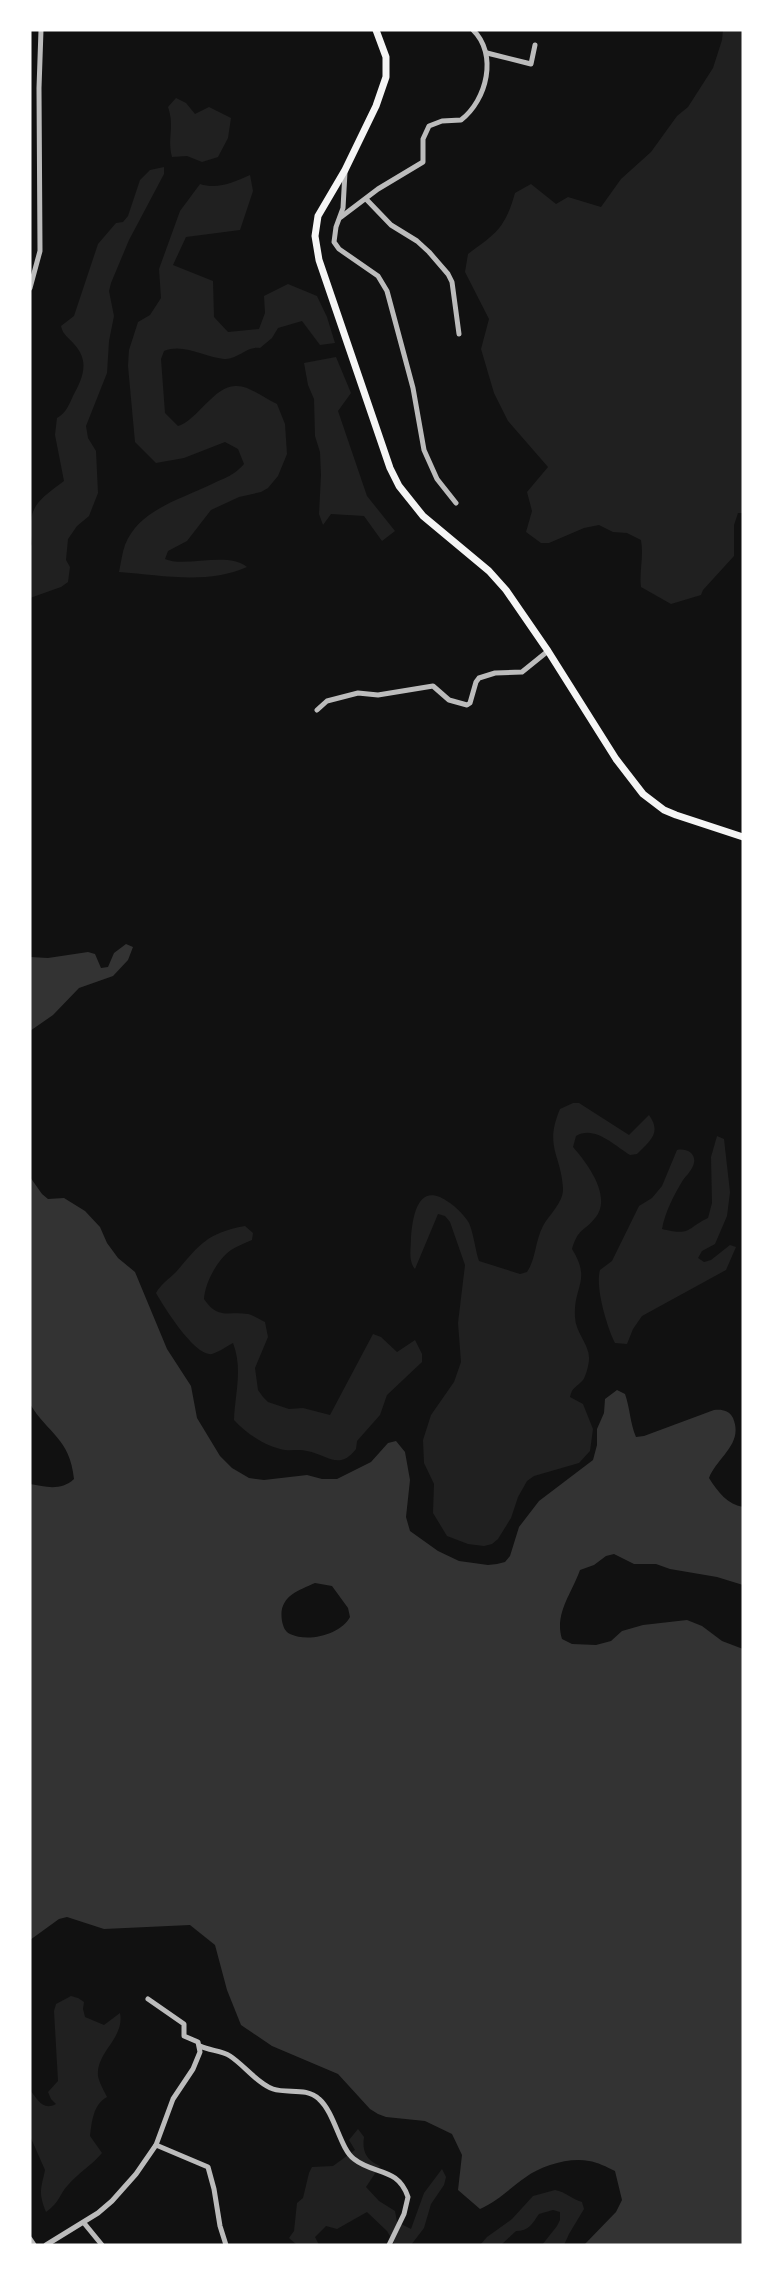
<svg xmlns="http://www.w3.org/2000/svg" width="773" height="2275" viewBox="0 0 773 2275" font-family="Poppins,sans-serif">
<rect width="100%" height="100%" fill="#111"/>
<!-- green -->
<g fill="#202020">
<path d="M723,30H743V513H738L734,525V556L703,590L701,595L671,604L641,587C639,571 644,557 641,540L627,533L613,532L599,525L584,528L549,543H541L526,532L532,511L527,492L548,467L508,421L494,393L481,349L489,319L465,272L468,254C497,233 505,228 515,193L531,184L556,204L568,197L601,207L621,179L651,152L677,116L688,107L713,68L722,40Z"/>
<path d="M176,98L186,103L195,114L209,107L231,118L228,138L218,157L202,162L187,156L172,157C167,136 175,128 168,107Z"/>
<path d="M164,167V174L129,240L111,283L109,291L114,316L109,341L107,373L86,426L88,438L96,451L98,493L89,516L77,526L68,539L66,560L70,567L68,582L61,587L30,598V548L32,544C27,507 36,502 64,481L55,435L57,418C66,413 69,405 73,396C83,378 90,361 74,344C68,337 63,335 61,326L74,316L98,244L116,223L123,222L128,216L140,180L150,170Z"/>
<path d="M250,175L253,191L240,230L186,237L173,265L213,281L214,317L228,332L259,329L265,313L264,296L288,284L317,296L327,317L335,343L320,345L302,321L278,328L272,338L260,348C246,346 238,360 224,359C204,357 184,343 164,351L161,359L165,413L178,426C198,420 215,384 237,386C250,386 265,399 277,404L285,424L287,454L278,476L268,488L261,492L239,497L211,510L187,541L168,551L165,559C184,568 228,551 247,567C207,585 161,575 119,572C121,563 122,553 125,545C139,509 182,499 212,484C227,477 233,476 244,464L238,449L225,442L184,458L156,463L135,442L128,366L129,350L138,322L150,315L161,298L159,269L180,211L200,184C218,190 234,182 250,175Z"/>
<polygon points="336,357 351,393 338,411 367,496 395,531 382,541 364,516 331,514 323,525 319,514 321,475 320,452 315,436 314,399 308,385 304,363"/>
<path d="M573,1103H579L629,1135L649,1115C662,1133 650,1141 637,1154L630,1155C614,1145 594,1125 576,1136L573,1147C587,1163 613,1197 595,1218C585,1231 578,1228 572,1249C592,1281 573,1286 575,1317C575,1332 590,1345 589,1359C589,1364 586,1376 583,1380C577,1387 572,1387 570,1397L583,1404L593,1429L590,1451L579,1463L534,1476L527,1481L518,1497L511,1518L498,1539L492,1544L484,1546L468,1544L447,1536L433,1513L434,1484L424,1463L423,1440L431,1415L454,1382L461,1362L458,1323L465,1265L450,1222L445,1216L438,1214L415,1269C408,1260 411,1249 411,1237C413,1213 419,1180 450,1203C457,1208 465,1216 469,1223C474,1235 475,1249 479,1261L520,1274L527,1272C536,1259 535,1241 543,1226C549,1215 564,1202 563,1188C561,1154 544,1147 560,1109Z"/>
<path d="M717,1136L724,1139L730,1192L727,1216L715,1244L702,1251L698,1258L704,1262L711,1260L730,1245L736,1247L726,1270L642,1316L633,1329L627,1344L615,1343C607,1327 595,1287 600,1270L612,1261L639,1206L652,1198L662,1186L677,1150C687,1148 698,1154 693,1166C691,1171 686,1176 683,1180C674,1195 665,1212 662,1229C692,1236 685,1229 708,1218L712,1203L711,1157Z"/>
<path d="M245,1226L253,1233L252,1240C245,1243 237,1246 231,1250C217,1260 205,1283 204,1299C218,1320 228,1311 248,1314C253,1315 260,1320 265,1322L268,1337L255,1368L258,1390L263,1397L268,1402L289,1409L303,1408L330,1415L373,1334L381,1337L397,1352L415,1340L422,1354V1362L387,1395L380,1415L357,1441L356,1449C339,1471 328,1455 307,1451C300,1449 293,1451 285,1450C266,1447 247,1434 234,1420C235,1393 243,1369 233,1343C227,1346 219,1352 212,1354C195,1357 164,1307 156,1293C161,1284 169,1279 176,1272C200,1244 207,1233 245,1226Z"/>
<path d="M71,1996L78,1998L84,2002L83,2009L85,2017L104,2025L120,2013C125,2038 96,2052 98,2076C99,2082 104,2091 107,2097C93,2105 92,2121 90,2136L102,2153C92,2165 78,2173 68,2185C58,2196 61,2201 46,2212C38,2192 41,2189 45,2170L30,2136V2090C38,2100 43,2111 56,2104L51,2099L48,2092L58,2081L54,2011L56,2004Z"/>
<path d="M358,2129L364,2137C362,2151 366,2160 380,2166L366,2187L379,2201L395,2211L397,2222L411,2229L424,2193L442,2169L446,2177L444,2185L431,2204L424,2228L411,2245H395L387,2231L367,2212L337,2229L326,2226L315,2237L319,2245H297L289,2238L294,2231L297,2203L303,2198L309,2173L312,2167L333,2166L355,2150L349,2140Z"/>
<path d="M555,2190C566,2192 572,2199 582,2202L584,2209L569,2234L564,2245H542L557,2226L560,2220V2212L553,2210L539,2214C532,2224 529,2231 516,2231L501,2245H480L487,2237L512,2219L533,2196Z"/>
</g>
<!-- water -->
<g fill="#333" fill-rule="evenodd">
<polygon points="126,944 133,947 128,960 113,976 79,988 53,1015 30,1031 30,957 48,958 88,952 95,954 101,968 108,967 114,953"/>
<path d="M30,1177L42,1194L48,1199L64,1198L85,1211L100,1227L107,1243L118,1258L135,1272L167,1349L191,1386L197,1418L220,1456L232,1468L249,1478L264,1480L307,1475L322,1479H337L371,1462L388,1443L396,1441L405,1452L410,1480L406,1517L410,1531L438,1551L459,1561L488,1565L497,1564L505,1562L510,1556L519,1527L539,1501L593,1460L597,1445V1429L604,1413L605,1399L617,1390L625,1394C630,1408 630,1423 636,1437L644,1436L714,1410C721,1409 729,1410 733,1418C744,1444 717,1457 709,1478C718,1492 727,1504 743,1507V1585L717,1577L670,1569L656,1564H634L614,1554L606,1556L594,1565L580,1570C572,1593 554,1614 562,1639L572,1644L596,1645L611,1641L622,1631L643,1625L687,1620L702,1626L722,1641L743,1649V2245H584L616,2212L622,2200L615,2171C607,2167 597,2162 589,2161C569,2157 541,2166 526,2177C510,2188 498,2201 480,2209L458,2190L462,2155L452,2134L425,2121L386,2117L378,2114L370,2109L338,2074L272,2046L241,2025L227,1990L215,1945L190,1925L104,1929L67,1917L59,1919L30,1940V1484C46,1487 61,1491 74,1479C70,1438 48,1434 30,1404ZM315,1583L332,1586L348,1608L350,1617C341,1634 309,1643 290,1634C285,1632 283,1626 282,1621C278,1597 297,1591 315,1583Z"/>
</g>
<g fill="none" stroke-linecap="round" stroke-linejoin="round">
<!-- minor -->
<g stroke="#bcbcbc" stroke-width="5">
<polyline points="487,53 531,64 535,45"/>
<polyline points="345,172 343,208 336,227 334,242 339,249 378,276 387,291 413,388 424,450 437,479 456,503"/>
<polyline points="366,199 391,225 417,241 429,252 448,274 452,282 459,334"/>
<path d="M341,217L378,189L423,162V139L429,126L442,121L461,120C487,100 498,54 473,30"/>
<polyline points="30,288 40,251 39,88 41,30"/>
<polyline points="317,710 327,701 358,693 378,695 433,686 449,700 467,705 470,703 476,682 479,678 495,673 522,672 548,651"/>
<path d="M200,2046C210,2051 221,2050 230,2056C244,2065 258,2084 273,2089C288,2094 306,2087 319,2099C335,2113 340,2149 354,2159C374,2175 398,2167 408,2197L404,2214L389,2245"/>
<polyline points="156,2145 208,2167 214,2189 220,2226 226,2245"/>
<polyline points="84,2223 102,2245"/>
<polyline points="30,2239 34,2245"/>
<polyline points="46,2245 98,2213 112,2201 136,2174 156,2145 173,2099 193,2069 200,2052 198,2042 184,2036 184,2024 148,1999"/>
</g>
<!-- secondary -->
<polyline stroke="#f5f5f5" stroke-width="7" points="376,30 386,57 386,77 376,106 345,170 318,216 315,236 319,260 390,468 399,486 423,516 489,571 506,590 548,651 616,759 643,794 664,810 676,815 743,837"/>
</g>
<!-- border -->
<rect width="773" height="2275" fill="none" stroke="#ffffff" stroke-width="63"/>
</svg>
